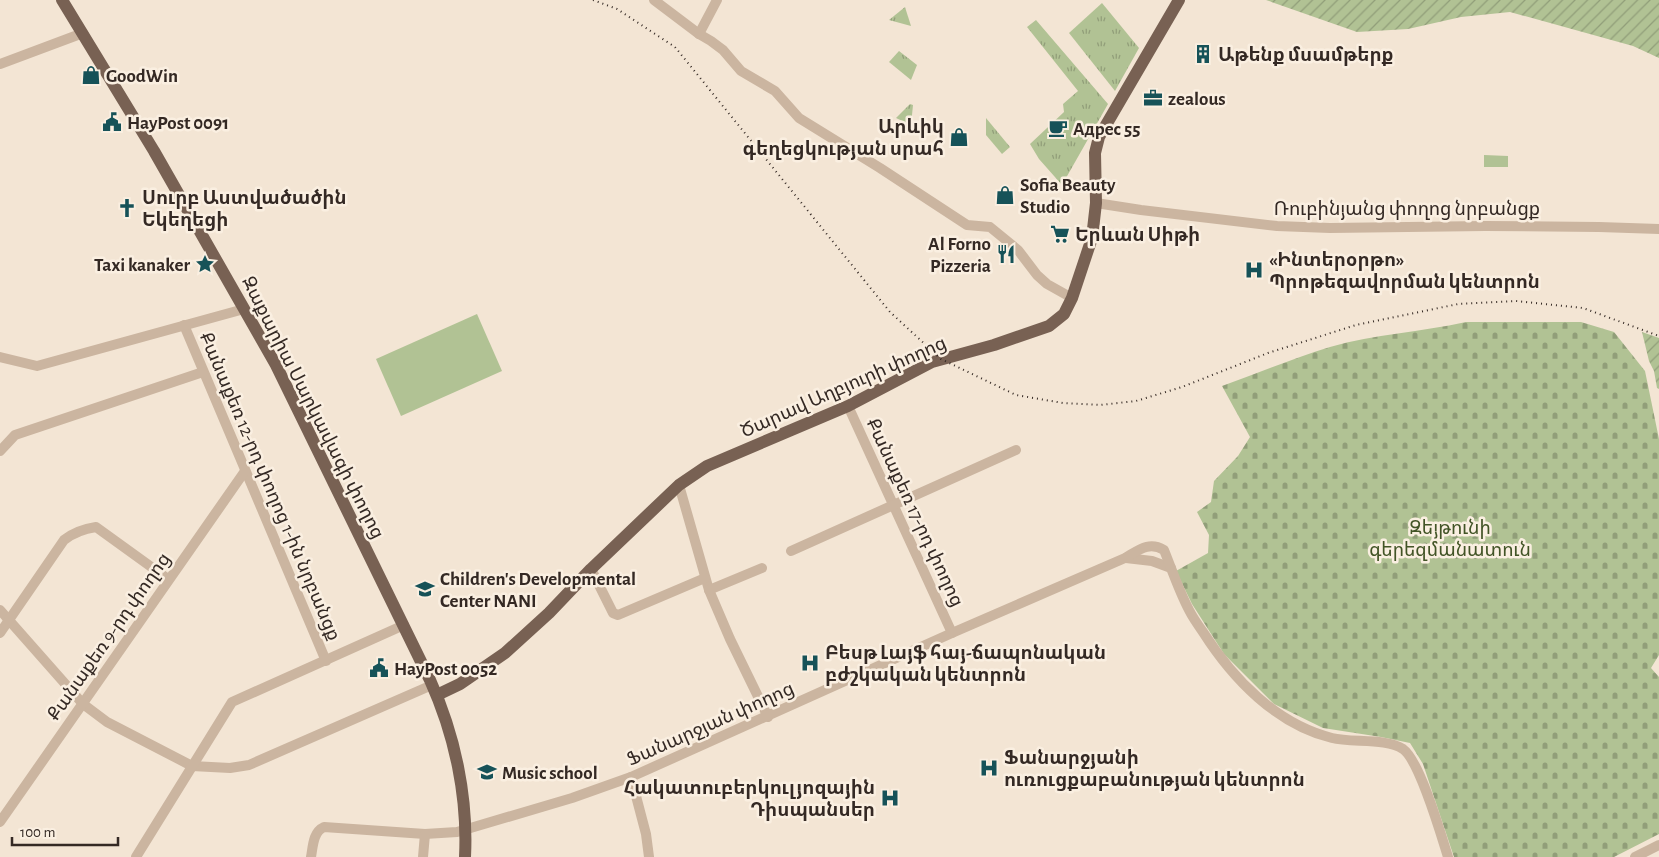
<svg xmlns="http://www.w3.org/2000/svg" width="1659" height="857" viewBox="0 0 1659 857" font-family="'Alegreya Sans','Noto Sans Armenian',sans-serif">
<defs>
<pattern id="grass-tufts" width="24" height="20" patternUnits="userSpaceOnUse" patternTransform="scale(1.25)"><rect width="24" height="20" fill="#b1c294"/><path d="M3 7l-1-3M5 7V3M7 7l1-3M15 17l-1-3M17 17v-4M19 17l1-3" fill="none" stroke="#919e79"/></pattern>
<pattern id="cemetery-stones" width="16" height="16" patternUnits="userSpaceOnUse" patternTransform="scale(1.25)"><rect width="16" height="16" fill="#b1c294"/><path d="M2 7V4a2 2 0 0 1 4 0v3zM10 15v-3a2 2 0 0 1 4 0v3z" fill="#919e79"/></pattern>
<pattern id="garden-furrows" width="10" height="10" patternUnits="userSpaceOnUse" patternTransform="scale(1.25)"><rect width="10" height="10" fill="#b1c294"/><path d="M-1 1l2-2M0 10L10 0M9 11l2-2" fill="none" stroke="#919e79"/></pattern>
</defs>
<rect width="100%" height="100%" fill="#f3e5d4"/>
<!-- grass -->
<g fill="url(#grass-tufts)">
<polygon points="1102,3 1139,48 1115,91 1069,33"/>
<polygon points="905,7 911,26 889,20"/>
<polygon points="1036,20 1108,104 1062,185 1039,159 1030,144 1064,112 1063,104 1078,91 1027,27"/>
<polygon points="899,51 917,65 911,80 889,62"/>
<polygon points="910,104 913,105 911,125 896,118"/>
<polygon points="986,118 1010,147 1002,154 986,135"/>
</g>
<!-- cemetery -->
<path fill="url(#cemetery-stones)" d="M1466,322H1581L1614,332L1645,371L1659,439V655L1651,668L1659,677V834L1614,857H1454L1423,764L1410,743L1381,737L1323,728L1274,704L1224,654L1192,604L1176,571L1208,553L1209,535L1197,512L1211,502L1214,481L1238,456L1250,437L1222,386C1258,373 1294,358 1330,347C1375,334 1421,332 1466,322Z"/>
<!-- garden -->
<g fill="url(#garden-furrows)">
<polygon points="1266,0 1659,0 1659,58 1633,46 1510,12 1461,17 1408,29 1357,32"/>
<polygon points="1642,332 1659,338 1659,389 1657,388 1654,371 1649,361"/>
</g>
<!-- pitch -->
<g fill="#b1c294">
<polygon points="1484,155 1508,156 1508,167 1484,167"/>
<polygon points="477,314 502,371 401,416 376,359"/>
</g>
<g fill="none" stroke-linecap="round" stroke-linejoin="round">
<!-- minor -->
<g stroke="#cbb5a0" stroke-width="10">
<polyline points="654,0 699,34 711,41 723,50 741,71 775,91 799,118 880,168 967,225 990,227 1018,250 1037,275 1047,284 1072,298"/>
<polyline points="699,34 717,0"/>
<polyline points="0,64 83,33"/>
<polyline points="1096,203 1141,210 1277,226 1330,228 1485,226 1599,227 1659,229"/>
<polyline points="184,325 326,661"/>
<polyline points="0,357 37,366 244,309"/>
<polyline points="848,406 952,633"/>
<polyline points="0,451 15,435 203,372"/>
<polyline points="679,485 709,590 730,639 768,717"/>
<polyline points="791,551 1016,450"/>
<polyline points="1126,558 1152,561 1171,568"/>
<polyline points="591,569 613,613 618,615 705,578"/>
<polyline points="709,590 762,568"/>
<polyline points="0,610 83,704 107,722 192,766 230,768 249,765 432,685"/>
<path d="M0,633L64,540C74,532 83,529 96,527L168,579"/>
<polyline points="631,777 646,834 649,857"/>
<polyline points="0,822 245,471"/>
<polyline points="136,857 232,702 404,625"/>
<path d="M311,857C313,846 313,832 324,827L425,834L457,832L572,798L631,777L952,633L1125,558C1139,550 1149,541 1164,550C1172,570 1179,591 1189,610C1193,618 1198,625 1203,632C1233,679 1276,724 1332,738C1352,743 1386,738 1403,749C1420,761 1441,835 1448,857"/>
<polyline points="423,857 425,834"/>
<polyline points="1635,857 1659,845"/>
</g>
<!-- major -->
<g stroke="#786153" stroke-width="12">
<path d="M62,0L154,151L276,365L430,680C455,735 468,797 465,857"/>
<polyline points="437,695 460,684 505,653 549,613 591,569 679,485 707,466 848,406 932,362 994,345 1049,326 1064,314 1072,298 1092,238 1096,203 1095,153 1099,137 1179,0"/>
</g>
<!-- rail -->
<polyline stroke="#342924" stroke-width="2" stroke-dasharray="1 4" stroke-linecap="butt" points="593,0 617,9 675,47 890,312 941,359 1016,395 1063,403 1100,405 1136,401 1182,387 1268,353 1356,325 1458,304 1516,301 1583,308 1659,336"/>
</g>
<!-- icons -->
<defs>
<g id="building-bare" transform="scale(1.5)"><path d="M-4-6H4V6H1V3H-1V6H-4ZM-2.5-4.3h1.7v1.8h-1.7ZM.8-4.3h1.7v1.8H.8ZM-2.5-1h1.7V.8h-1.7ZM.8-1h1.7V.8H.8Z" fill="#165258" stroke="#faefe1" stroke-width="2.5" paint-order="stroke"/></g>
<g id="shop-bare" transform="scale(1.5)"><path d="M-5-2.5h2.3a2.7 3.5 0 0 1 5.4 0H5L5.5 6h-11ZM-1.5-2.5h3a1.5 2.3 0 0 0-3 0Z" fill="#165258" stroke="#faefe1" stroke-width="2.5" paint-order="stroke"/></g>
<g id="office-bare" transform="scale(1.5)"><path d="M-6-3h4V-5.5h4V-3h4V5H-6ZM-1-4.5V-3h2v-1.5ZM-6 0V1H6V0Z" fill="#165258" stroke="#faefe1" stroke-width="2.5" paint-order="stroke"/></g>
<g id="civic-bare" transform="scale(1.5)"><path d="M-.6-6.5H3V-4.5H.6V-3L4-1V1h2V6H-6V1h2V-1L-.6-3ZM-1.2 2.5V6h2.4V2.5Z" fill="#165258" stroke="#faefe1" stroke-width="2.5" paint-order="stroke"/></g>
<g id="cafe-bare" transform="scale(1.5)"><path d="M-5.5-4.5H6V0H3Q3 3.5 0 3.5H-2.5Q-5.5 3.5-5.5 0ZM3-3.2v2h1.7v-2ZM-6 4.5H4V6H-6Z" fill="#165258" stroke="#faefe1" stroke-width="2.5" paint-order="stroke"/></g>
<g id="church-bare" transform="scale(1.5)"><path d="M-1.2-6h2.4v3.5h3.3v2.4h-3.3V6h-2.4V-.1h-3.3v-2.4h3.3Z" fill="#165258" stroke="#faefe1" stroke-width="2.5" paint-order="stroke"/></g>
<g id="supermarket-bare" transform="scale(1.5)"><path d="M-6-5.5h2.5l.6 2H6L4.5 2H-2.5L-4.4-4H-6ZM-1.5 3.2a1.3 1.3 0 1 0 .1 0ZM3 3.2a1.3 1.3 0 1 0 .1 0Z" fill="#165258" stroke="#faefe1" stroke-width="2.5" paint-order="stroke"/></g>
<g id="restaurant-bare" transform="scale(1.5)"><path d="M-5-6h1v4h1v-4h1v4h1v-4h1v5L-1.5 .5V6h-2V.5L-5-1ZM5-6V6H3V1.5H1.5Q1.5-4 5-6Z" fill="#165258" stroke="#faefe1" stroke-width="2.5" paint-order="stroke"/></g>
<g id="sight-bare" transform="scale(1.5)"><path d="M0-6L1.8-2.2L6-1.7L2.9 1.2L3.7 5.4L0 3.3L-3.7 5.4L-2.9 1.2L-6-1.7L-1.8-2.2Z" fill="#165258" stroke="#faefe1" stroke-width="2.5" paint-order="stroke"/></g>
<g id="hospital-bare" transform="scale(1.5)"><path d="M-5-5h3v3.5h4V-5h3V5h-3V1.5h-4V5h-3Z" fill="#165258" stroke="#faefe1" stroke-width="2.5" paint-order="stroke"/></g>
<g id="school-bare" transform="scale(1.5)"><path d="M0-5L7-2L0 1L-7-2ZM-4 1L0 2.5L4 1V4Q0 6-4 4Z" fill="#165258" stroke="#faefe1" stroke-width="2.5" paint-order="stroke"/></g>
</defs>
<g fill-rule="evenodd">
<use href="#building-bare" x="1203" y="54"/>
<use href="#shop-bare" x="91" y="75"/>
<use href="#office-bare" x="1153" y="98"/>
<use href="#civic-bare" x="112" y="122"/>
<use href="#cafe-bare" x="1058" y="128"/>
<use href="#shop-bare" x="959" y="137"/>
<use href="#shop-bare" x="1005" y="195"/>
<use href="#church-bare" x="127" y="208"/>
<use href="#supermarket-bare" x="1060" y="234"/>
<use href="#restaurant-bare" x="1006" y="254"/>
<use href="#sight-bare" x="205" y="264"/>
<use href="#hospital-bare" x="1254" y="270"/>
<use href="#school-bare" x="425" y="589"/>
<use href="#hospital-bare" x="810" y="663"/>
<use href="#civic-bare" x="379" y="668"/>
<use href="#hospital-bare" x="989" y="768"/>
<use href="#school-bare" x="487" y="772"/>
<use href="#hospital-bare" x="890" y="798"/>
</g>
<g text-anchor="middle" stroke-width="5" stroke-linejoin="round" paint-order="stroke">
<!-- poi labels -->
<g font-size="19" font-weight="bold" fill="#342924" stroke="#faefe1" text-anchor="start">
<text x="1218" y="61">Աթենք մսամթերք</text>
<text x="106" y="82">GoodWin</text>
<text x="1168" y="105">zealous</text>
<text x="127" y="129">HayPost 0091</text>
<text x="944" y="133" text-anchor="end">Արևիկ<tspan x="944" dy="22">գեղեցկության սրահ</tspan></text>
<text x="1073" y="135">Адрес 55</text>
<text x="1020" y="191">Sofia Beauty<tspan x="1020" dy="22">Studio</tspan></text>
<text x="142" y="204">Սուրբ Աստվածածին<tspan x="142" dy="22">Եկեղեցի</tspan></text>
<text x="1075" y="241">Երևան Սիթի</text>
<text x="991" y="250" text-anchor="end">Al Forno<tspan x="991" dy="22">Pizzeria</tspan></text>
<text x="1269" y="266">«Ինտերօրթո»<tspan x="1269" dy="22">Պրոթեզավորման կենտրոն</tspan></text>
<text x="190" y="271" text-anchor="end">Taxi kanaker</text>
<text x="440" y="585">Children's Developmental<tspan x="440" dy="22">Center NANI</tspan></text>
<text x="825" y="659">Բեսթ Լայֆ հայ-ճապոնական<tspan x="825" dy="22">բժշկական կենտրոն</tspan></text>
<text x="394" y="675">HayPost 0052</text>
<text x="1004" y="764">Ֆանարջյանի<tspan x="1004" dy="22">ուռուցքաբանության կենտրոն</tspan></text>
<text x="502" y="779">Music school</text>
<text x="875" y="794" text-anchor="end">Հակատուբերկուլյոզային<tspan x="875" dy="22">Դիսպանսեր</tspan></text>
</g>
<!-- street labels -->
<g font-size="19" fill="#342924" stroke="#faefe1">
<text x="1407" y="215">Ռուբինյանց փողոց նրբանցք</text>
<text transform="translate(843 386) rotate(-24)" y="7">Ծարավ Աղբյուրի փողոց</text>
<text transform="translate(314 407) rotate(63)" y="7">Զաքարիա Սարկավագի փողոց</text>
<text transform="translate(271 486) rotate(67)" y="7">Քանաքեռ 12-րդ փողոց 1-ին նրբանցք</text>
<text transform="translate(916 512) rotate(65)" y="7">Քանաքեռ 17-րդ փողոց</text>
<text transform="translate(108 636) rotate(-55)" y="7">Քանաքեռ 9-րդ փողոց</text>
<text transform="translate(710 723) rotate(-24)" y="7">Ֆանարջյան փողոց</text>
</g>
<!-- park labels -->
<g font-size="19" fill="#425426" stroke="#faefe1">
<text x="1450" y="534">Զեյթունի<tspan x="1450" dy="22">գերեզմանատուն</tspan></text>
</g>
</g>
<!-- scale -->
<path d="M12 837v8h106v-8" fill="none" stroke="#342924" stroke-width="2.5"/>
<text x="20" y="837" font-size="15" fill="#342924" stroke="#faefe1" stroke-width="4" paint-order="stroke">100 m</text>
</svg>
